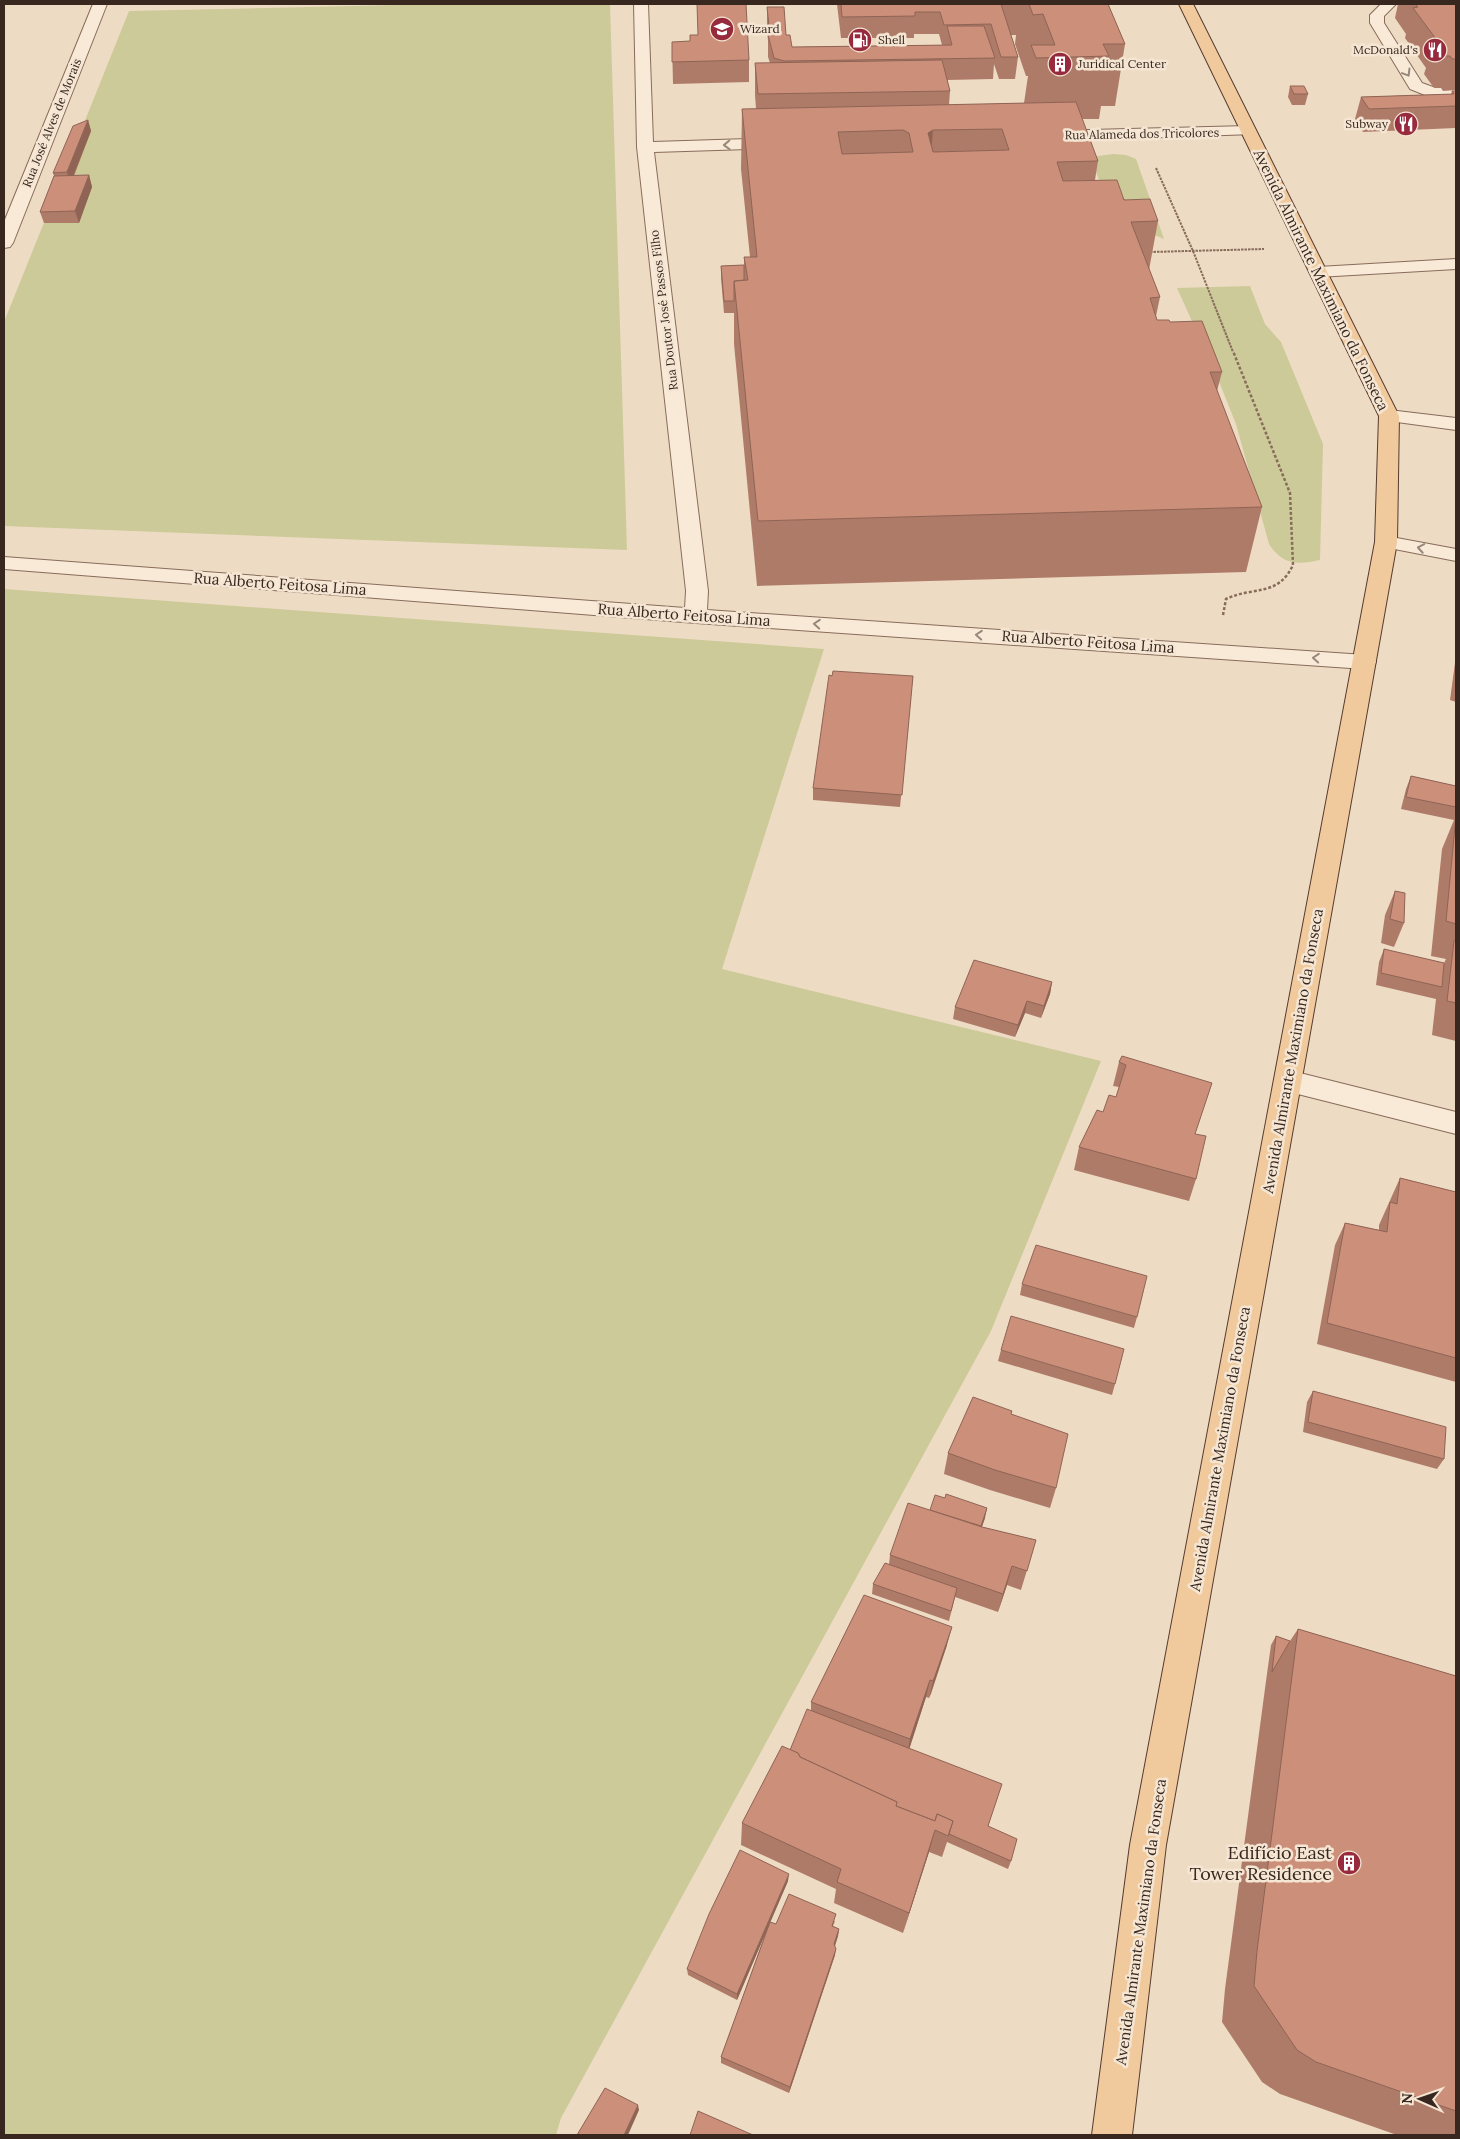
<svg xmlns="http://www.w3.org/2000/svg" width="1460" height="2139" viewBox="0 0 1460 2139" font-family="Lora,serif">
<rect width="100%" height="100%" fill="#eedbc4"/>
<!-- green -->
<g fill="#ccca98">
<polygon points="441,4 610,4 627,550 4,526 4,322 129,11"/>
<polygon points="1113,154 1126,155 1136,159 1164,239 1150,233 1119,237 1091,157"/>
<path d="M1250,286L1265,324L1281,342L1323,444L1320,560C1298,565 1282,565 1269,544L1236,424L1218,379L1177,288Z"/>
<polygon points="4,589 824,649 722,969 1101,1061 991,1331 561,2118 556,2135 4,2135"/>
</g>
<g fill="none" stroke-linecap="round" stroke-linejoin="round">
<!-- minor casing -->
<g stroke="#886c5b" stroke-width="2">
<g id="minor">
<polygon points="93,4 107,4 13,243 10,247 4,248 4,222"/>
<polygon points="634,4 648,4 653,142 779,138 785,140 787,143 785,146 779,148 654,152 708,591 707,610 1365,655 1373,657 1376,662 1373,667 1365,669 696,623 4,569 4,557 685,608 686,591 637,147"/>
<polygon points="1381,4 1396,4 1384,16 1384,23 1422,83 1433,87 1456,88 1456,98 1430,97 1410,89 1370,23 1370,15"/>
<polygon points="1248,126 1254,128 1256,131 1254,134 1050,141 1044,139 1042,136 1044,133 1050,131"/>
<polygon points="1456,259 1456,269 1318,277 1312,276 1309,272 1312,268 1318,267"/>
<polygon points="1389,410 1456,418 1456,430 1382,420 1379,416 1382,412"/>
<polygon points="1386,536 1456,549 1456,561 1379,546 1375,542 1379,538"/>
<polygon points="1288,1070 1456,1112 1456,1134 1278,1089 1274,1081 1278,1073"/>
</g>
</g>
<!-- major casing -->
<g stroke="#563b2f" stroke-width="2">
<polygon id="major" points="1179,4 1193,4 1399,416 1397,542 1166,1845 1132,2135 1092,2135 1130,1845 1375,542 1379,416"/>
</g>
<!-- path-far1 -->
<g stroke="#886c5b" stroke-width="2" stroke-dasharray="2.5 1" stroke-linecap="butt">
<polyline points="1156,168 1193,251 1233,352"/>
<polyline points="1150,252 1264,249"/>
</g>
<!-- path -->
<path stroke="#886c5b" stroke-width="2.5" stroke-dasharray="3 2" stroke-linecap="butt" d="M1223,615L1226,599C1254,586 1278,597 1293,565L1290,493L1233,351"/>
<!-- minor -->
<use href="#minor" fill="#f9e9d7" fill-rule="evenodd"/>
<!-- major -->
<use href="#major" fill="#f0c99d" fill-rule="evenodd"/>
</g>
<!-- wall -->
<g fill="#af7b69" fill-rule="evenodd">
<path d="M837,4H1108L1125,44L1115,106H1101L1099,119H1082L1098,161L1095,180L1158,221L1149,270L1160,297L1156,316L1157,320L1170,322L1222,372L1217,391L1262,507L1246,572L757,586L734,344V313H724L721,278V266L744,265V257H750L741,169L742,109H756L755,95V63H770L768,57V41L767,29V7L786,35L792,47L942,45L939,34H914V38H841ZM1011,35H1016L1015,44L1026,76H1028L1024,103L949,105L950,91L947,80L993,79L994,64L999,79H1015L1018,57Z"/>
<polygon points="1398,4 1415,4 1456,6 1456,90 1443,91 1441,88 1434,88 1424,74 1426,68 1405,38 1406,34 1395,18"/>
<polygon points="672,42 749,60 749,82 673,84"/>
<polygon points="1290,86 1308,94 1305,105 1292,105 1288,97"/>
<polygon points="1452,91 1456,91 1456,128 1363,132 1355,119 1361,97 1451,94"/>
<polygon points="88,120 91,131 74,176 89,175 92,187 79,223 44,223 40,212 54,176 53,173"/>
<polygon points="1456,655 1456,702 1450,700"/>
<polygon points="913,676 900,807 813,800 813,788"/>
<polygon points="1411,776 1456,786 1456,1041 1432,1035 1436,999 1376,985 1379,962 1384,949 1444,963 1446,959 1431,956 1442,849 1454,820 1401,809 1406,789"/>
<polygon points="1395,891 1404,923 1394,947 1381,943 1385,915"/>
<polygon points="1052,982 1050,994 1041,1018 1025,1013 1015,1037 953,1019 955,1007"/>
<polygon points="1122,1056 1195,1134 1196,1179 1189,1201 1074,1170 1079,1147 1103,1112 1116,1097 1119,1087 1113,1086 1119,1062"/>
<polygon points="1400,1178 1456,1192 1456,1382 1317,1344 1335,1245 1345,1223 1379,1230 1379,1225"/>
<polygon points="1022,1284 1137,1317 1134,1328 1020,1295"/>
<polygon points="1001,1350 1115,1384 1112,1395 998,1361"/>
<polygon points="1313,1391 1444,1459 1437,1469 1303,1432 1307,1402"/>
<polygon points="1011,1414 1056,1488 1050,1508 990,1490 944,1474 948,1453"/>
<polygon points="985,1518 982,1527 1036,1540 1021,1590 1007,1585 998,1612 955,1597 949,1621 872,1594 873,1584 889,1564 890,1555"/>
<polygon points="1298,1629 1456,1676 1456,2135 1397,2135 1280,2094 1262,2082 1222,2022 1225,1989 1266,1681 1271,1645 1276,1636 1290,1641"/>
<polygon points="947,1645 931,1694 929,1698 926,1697 909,1749 988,1826 1011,1861 1008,1869 947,1842 942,1857 929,1852 903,1933 834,1903 836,1889 741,1845 742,1823 790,1750 811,1711 811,1702"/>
<polygon points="788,1881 770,1922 776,1924 835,1921 833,1926 839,1929 838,1936 835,1946 835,1955 789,2093 721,2063 721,2057 768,1927 737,2000 688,1975 687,1969"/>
</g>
<!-- shaded-wall -->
<g fill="#8f6455">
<polygon points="88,120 91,131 70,184 67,172"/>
<polygon points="933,130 928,191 928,133"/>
<polygon points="89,175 92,187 79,223 75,211"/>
<polygon points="1052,982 1050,994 1041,1018 1044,1006"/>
<polygon points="1027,1001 1025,1013 1015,1037 1018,1025"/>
<polygon points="987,1508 985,1518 975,1545 977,1535"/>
<polygon points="1012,1566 1007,1585 998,1612 1003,1594"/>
<polygon points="952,1627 947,1645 929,1698 933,1681"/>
<polygon points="930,1680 926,1697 907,1756 910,1739"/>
<polygon points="935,1830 929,1852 903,1933 909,1913"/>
<polygon points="789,1874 788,1881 737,2000 737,1994"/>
<polygon points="839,1929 838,1936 833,1951 834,1944"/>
<polygon points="836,1949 835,1955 789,2093 790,2087"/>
<polygon points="638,2105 639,2110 628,2135 624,2135"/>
</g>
<!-- building -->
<g fill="#cc8f7a" stroke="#8f6455" fill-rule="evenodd">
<polygon points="697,4 746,4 749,60 672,62 672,42 690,41 690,35 698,35"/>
<polygon points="841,4 1001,4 1018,57 1001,57 991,24 944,25 940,12 915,12 915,16 842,17"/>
<polygon points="1029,4 1108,4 1125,44 1103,44 1109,56 1036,58 1031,45 1055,45 1043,14 1033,15"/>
<polygon points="1415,4 1454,4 1456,6 1456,59 1452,59 1450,56 1443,56 1433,43 1439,43 1413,8 1418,7"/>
<polygon points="767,7 784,7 786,35 790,35 792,47 952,45 947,26 984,26 995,58 784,61 774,58 768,35 770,35"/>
<polygon points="942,60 950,91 758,94 755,63"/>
<polygon points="1290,86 1304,86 1308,94 1294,94"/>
<polygon points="1452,91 1456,91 1456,106 1369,109 1361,97 1454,94"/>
<path d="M1076,102L1098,161L1057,162L1063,181L1117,180L1124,200L1150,199L1158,221L1131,222L1160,297L1150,298L1157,320H1169L1170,322L1202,321L1222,372H1210L1262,507L758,521L734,281L748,280L744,257H757L742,109ZM1002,129L1009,150L933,152L928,133L933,130ZM903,130L909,133L913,152L842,154L838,132Z"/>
<polygon points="88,120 67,172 53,173 73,126"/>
<polygon points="89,175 75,211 40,212 54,176"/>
<polygon points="744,265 744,280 734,281 734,301 724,301 721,266"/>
<polygon points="833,671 913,676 902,795 813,788 829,675 832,676"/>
<polygon points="1411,776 1456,786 1456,807 1406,797"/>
<polygon points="1456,816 1456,924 1446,921"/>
<polygon points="1395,891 1405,893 1404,923 1390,919"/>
<polygon points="1454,941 1456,941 1456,1003 1447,1001"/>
<polygon points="1384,949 1444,963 1442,987 1381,973"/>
<polygon points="974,960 1052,982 1044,1006 1027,1001 1018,1025 955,1007"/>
<polygon points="1122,1056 1212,1083 1195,1134 1206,1136 1196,1179 1079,1147 1097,1110 1103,1112 1109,1095 1116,1097 1126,1065 1119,1062"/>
<polygon points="1400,1178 1456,1192 1456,1358 1327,1323 1345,1223 1387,1232 1390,1202 1397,1204"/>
<polygon points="1036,1245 1147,1276 1137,1317 1022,1284"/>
<polygon points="1011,1316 1124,1349 1115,1384 1001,1350"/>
<polygon points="1313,1391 1446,1427 1444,1459 1308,1422"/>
<polygon points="973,1397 1012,1411 1011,1414 1068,1434 1056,1488 995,1470 948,1453"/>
<polygon points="946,1494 987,1508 981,1526 930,1510 935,1495 945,1498"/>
<polygon points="908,1503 982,1527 1036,1540 1027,1571 1012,1566 1003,1594 890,1555"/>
<polygon points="885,1563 957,1588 951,1611 873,1584"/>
<polygon points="864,1595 952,1627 935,1676 933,1681 930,1680 910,1739 811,1702"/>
<polygon points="1298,1629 1456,1676 1456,2111 1316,2062 1297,2050 1254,1986 1257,1951"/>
<polygon points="1276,1636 1290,1641 1272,1672"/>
<polygon points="807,1709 1002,1784 988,1826 1017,1839 1011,1861 949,1834 953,1821 937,1814 935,1821 896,1806 897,1802 800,1757 798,1753 790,1750"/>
<polygon points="782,1746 798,1753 800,1757 897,1802 896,1806 935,1821 937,1814 953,1821 948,1836 935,1830 909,1913 837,1882 841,1869 742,1823"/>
<polygon points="740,1850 789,1874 737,1994 687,1969 709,1914"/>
<polygon points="789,1894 836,1914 832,1926 839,1929 834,1944 836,1949 790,2087 721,2057 770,1922 776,1924"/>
<polygon points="605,2088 638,2105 624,2135 577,2135"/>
<polygon points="698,2111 753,2135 690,2135"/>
</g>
<!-- one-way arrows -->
<defs><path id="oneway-chevron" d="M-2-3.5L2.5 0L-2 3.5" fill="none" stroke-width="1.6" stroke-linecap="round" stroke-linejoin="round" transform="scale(1.25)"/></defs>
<g stroke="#98887b">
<use href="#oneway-chevron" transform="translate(1407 73) rotate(59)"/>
<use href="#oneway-chevron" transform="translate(727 145) rotate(178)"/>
<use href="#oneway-chevron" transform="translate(1421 548) rotate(-170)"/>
<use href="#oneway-chevron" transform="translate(817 624) rotate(-176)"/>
<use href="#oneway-chevron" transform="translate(979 635) rotate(-176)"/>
<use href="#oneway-chevron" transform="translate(1316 658) rotate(-176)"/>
</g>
<!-- icons -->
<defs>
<g id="school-disc" transform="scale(1.25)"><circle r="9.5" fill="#972b3d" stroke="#f5e6d4"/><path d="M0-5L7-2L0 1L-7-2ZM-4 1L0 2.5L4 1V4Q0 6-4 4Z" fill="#fff"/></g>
<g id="fuel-disc" transform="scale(1.25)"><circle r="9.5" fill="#972b3d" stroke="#f5e6d4"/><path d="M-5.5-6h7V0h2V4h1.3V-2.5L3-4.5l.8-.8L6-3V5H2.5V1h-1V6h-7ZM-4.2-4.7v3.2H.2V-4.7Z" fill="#fff"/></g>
<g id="restaurant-disc" transform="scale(1.25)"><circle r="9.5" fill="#972b3d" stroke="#f5e6d4"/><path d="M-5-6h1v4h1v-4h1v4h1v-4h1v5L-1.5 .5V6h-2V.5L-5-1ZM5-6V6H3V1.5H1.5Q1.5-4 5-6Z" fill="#fff"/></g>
<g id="building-disc" transform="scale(1.25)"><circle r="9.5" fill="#972b3d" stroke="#f5e6d4"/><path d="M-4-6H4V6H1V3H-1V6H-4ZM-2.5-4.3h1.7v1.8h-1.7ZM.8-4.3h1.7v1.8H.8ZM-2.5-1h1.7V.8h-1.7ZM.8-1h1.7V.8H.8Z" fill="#fff"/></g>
</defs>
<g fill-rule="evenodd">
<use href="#school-disc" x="722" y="29"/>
<use href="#fuel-disc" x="860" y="40"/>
<use href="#restaurant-disc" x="1435" y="50"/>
<use href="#building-disc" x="1060" y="64"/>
<use href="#restaurant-disc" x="1406" y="124"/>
<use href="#building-disc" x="1349" y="1863"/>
</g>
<g text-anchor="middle" stroke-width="5" stroke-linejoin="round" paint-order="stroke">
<!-- far-poi labels -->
<g font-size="12" fill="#38271f" stroke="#f5e6d4" text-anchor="start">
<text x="740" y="33">Wizard</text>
<text x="878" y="44">Shell</text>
<text x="1418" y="54" text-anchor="end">McDonald's</text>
<text x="1078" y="68">Juridical Center</text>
<text x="1388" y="128" text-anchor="end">Subway</text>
</g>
<!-- far-street labels -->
<g font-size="12" fill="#38271f" stroke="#f5e6d4">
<text transform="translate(52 123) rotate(-68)" y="4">Rua José Alves de Morais</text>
<text transform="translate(1142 134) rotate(-1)" y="4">Rua Alameda dos Tricolores</text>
<text transform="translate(664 310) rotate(-97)" y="4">Rua Doutor José Passos Filho</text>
</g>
<!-- street labels -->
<g font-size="15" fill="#38271f" stroke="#f5e6d4">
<text transform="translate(1321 280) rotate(64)" y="5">Avenida Almirante Maximiano da Fonseca</text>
<text transform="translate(280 584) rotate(4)" y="5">Rua Alberto Feitosa Lima</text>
<text transform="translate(684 615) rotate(4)" y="5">Rua Alberto Feitosa Lima</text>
<text transform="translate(1088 642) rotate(4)" y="5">Rua Alberto Feitosa Lima</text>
<text transform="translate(1293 1051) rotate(-80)" y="5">Avenida Almirante Maximiano da Fonseca</text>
<text transform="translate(1220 1449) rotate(-80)" y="5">Avenida Almirante Maximiano da Fonseca</text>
<text transform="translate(1141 1922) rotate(-82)" y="5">Avenida Almirante Maximiano da Fonseca</text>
</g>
<!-- near-poi labels -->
<g font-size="18" fill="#38271f" stroke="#f5e6d4" text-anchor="end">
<text x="1332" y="1859">Edifício East<tspan x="1332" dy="21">Tower Residence</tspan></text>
</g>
</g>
<!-- border -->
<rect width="1460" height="2139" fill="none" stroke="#38271f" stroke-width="10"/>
<!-- north arrow -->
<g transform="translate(1420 2099) rotate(272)" stroke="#f5e6d4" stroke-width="4" paint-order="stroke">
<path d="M0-4L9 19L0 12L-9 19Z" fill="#38271f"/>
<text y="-8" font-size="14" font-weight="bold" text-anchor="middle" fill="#38271f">N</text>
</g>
</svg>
